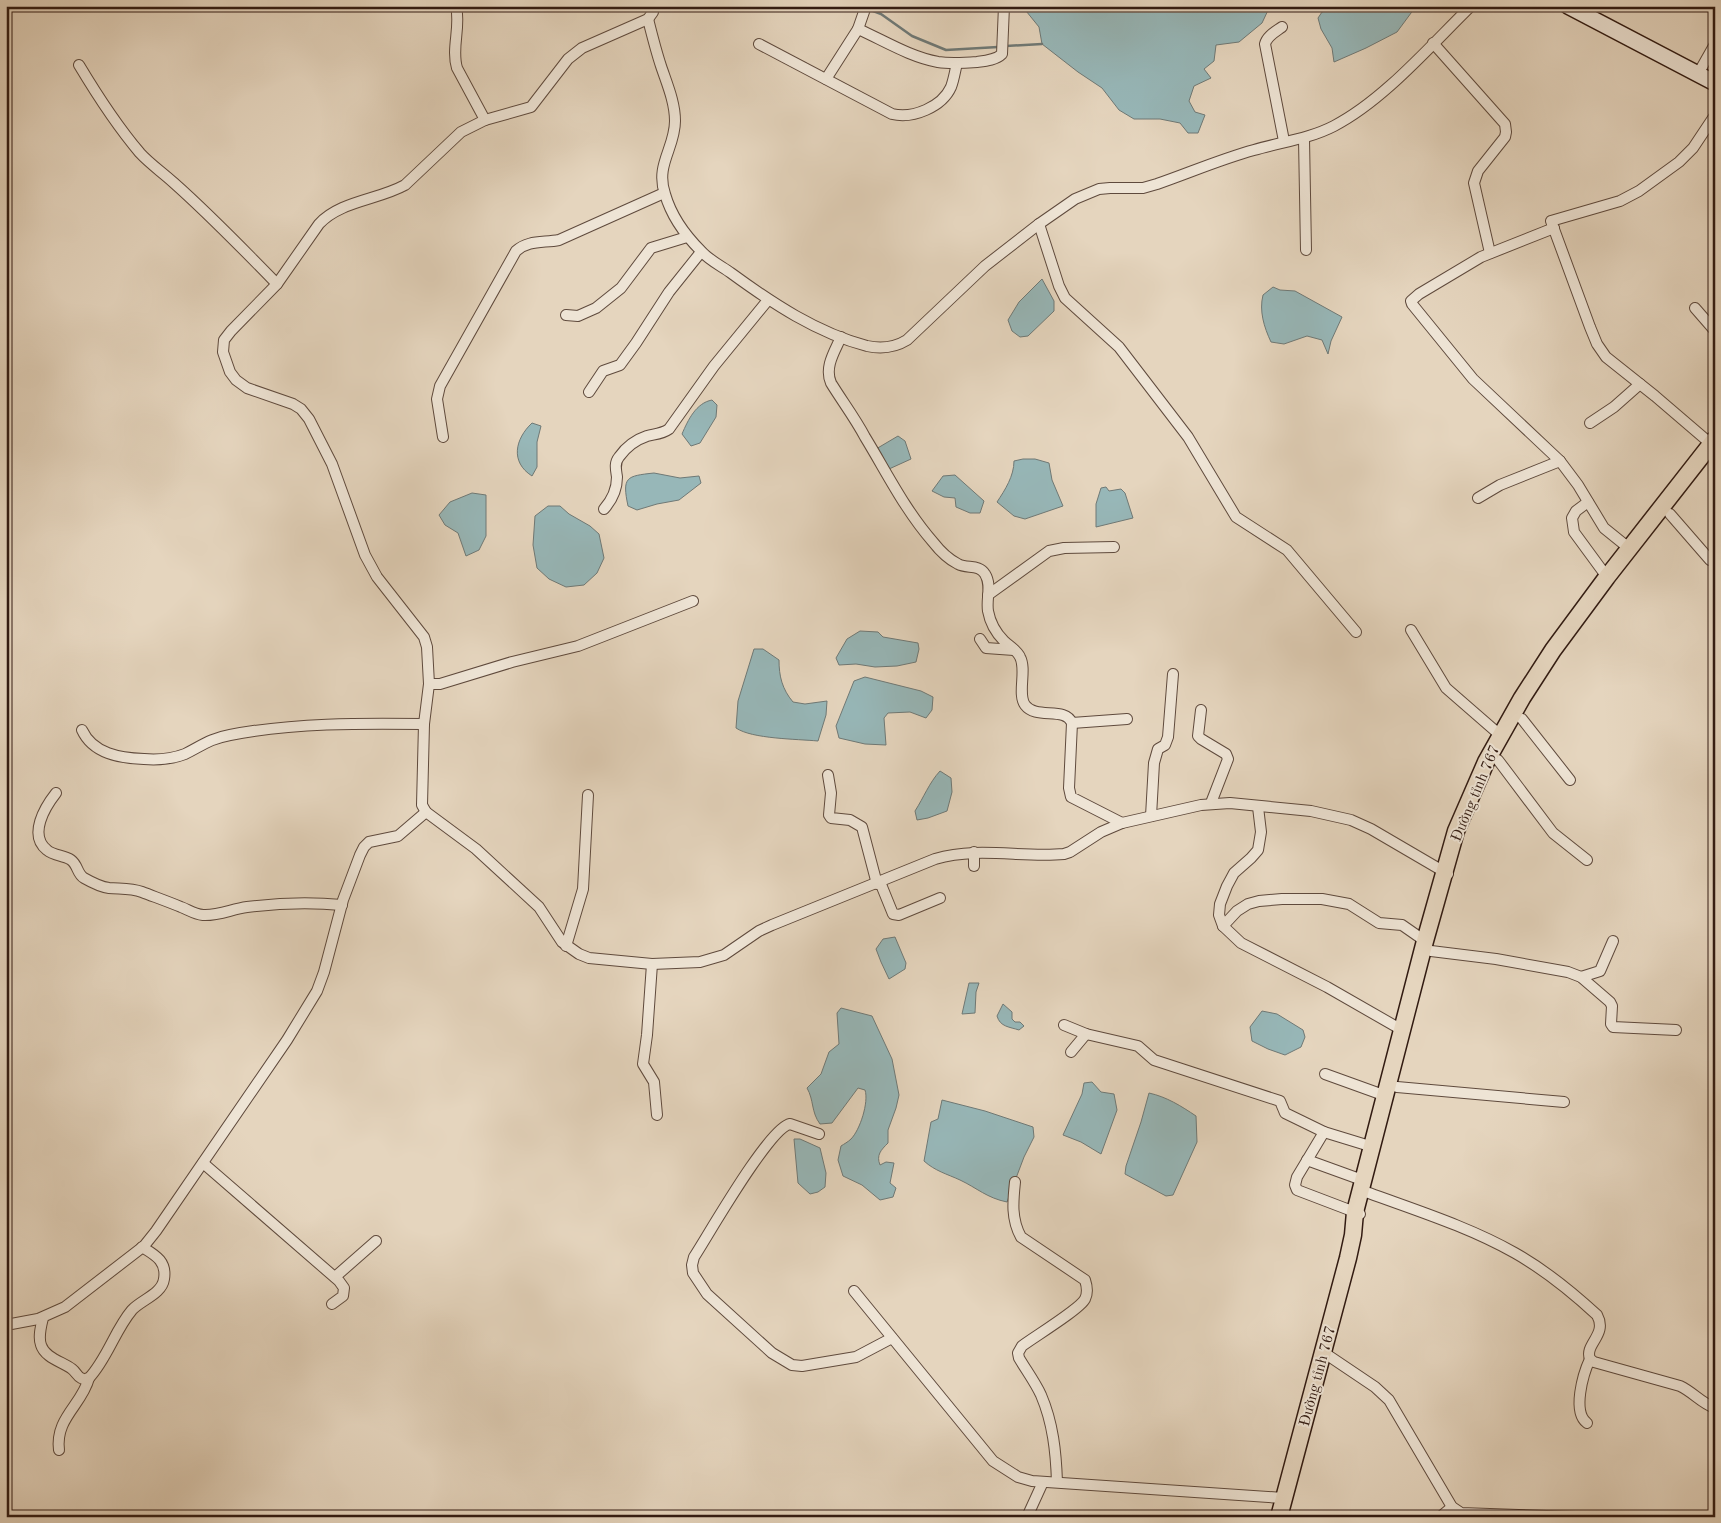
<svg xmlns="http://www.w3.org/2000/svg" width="1721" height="1523" viewBox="0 0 1721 1523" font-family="'Old Standard TT',serif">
<rect width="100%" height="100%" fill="#e5d5be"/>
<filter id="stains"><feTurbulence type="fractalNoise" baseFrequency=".004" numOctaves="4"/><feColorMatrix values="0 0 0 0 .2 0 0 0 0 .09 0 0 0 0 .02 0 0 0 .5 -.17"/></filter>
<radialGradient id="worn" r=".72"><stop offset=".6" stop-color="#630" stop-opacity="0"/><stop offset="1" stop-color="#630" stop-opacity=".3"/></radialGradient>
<!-- water -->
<g fill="#97b7b8" stroke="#6f7976">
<polygon points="1022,6 1270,6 1262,23 1239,42 1216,45 1214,61 1204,69 1211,78 1194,86 1189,101 1195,112 1205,115 1198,133 1188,133 1180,123 1160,119 1134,119 1119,110 1102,88 1078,72 1042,44 1039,27"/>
<polygon points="1336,6 1414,6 1414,9 1397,32 1366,48 1334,62 1332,48 1321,29 1318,18 1322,12"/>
<polygon points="1042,279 1054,301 1054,311 1028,336 1020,337 1012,331 1008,320 1019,302"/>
<path d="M1273,287L1280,290L1295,291L1342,317L1331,341L1328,354L1322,340L1307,336L1284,344L1271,342C1264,327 1259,311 1263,295Z"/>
<path d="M712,400L717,405L716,417L700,443L691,446L682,434C688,420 696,403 712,400Z"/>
<path d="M532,423L541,426L537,442V467L532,476C510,462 515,439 532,423Z"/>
<polygon points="898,436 905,441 911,459 889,469 876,449"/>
<path d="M1023,459H1035L1049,463L1052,480L1063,506L1025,519L1014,516L997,502C1005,490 1014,476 1014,461Z"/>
<path d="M654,473L680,478L699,476L701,483L679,500L657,504L637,510L628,506C622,477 626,476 654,473Z"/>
<polygon points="955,475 984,501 980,513 970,513 956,507 955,498 944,497 932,491 943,476"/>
<polygon points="1106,487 1109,491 1121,489 1125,493 1133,518 1096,527 1096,504 1101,488"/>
<polygon points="472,493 486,495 486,536 479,550 466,556 458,533 445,525 439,515 450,502"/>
<polygon points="548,506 560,506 569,514 590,526 599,534 604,558 597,573 584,585 566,587 549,579 537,568 533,545 535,516"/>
<polygon points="860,631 878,632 883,637 918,643 919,649 916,662 897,666 875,667 856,664 839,665 836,658 847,639"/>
<path d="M754,649H763L779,660C779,676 782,689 793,702L805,704L827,701L826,715L818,741C797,739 752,739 736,728L738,701Z"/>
<polygon points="865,677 921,691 933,697 932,710 926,718 910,712 888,713 884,718 886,745 865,744 839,738 836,726 854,681"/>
<path d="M940,771L951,778L952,792L947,811L928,818L917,820L915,811C924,797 929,783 940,771Z"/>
<polygon points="895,937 906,963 905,969 889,979 881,962 876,949 883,939"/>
<polygon points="969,983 979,983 976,992 975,1013 962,1014"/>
<path d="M1003,1004L1012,1012V1019L1015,1022H1020L1024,1026L1019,1030C1010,1027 1000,1027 997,1016Z"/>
<path d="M841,1008L872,1016L892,1059L899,1095L896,1108L888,1130V1143C881,1150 876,1155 880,1165L886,1162L894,1163L890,1183L896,1188L893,1197L880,1200L862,1185L843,1176L838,1160L841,1146C844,1144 848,1142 851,1139C860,1130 869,1102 865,1090L858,1088L832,1123L820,1124C811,1112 814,1100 807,1088L821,1074L829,1052L839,1044L837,1013Z"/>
<polygon points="1262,1011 1277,1014 1303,1030 1305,1037 1301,1047 1285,1055 1268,1049 1252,1041 1250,1027"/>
<polygon points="1092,1082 1101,1092 1114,1094 1117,1110 1101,1154 1081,1142 1063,1135 1082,1094 1084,1083"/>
<path d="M1149,1093C1167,1097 1181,1106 1196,1116L1197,1142L1173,1195L1166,1196L1125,1174L1126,1166L1141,1122Z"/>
<path d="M942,1100L985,1111L1033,1127L1034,1137L1024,1157L1007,1202C987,1198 977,1188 960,1180C947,1174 935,1171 924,1161L931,1122L938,1119Z"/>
<polygon points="794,1139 800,1139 820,1148 826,1173 825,1187 818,1192 810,1194 798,1183"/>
</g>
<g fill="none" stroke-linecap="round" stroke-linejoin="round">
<!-- stream -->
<g stroke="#6f7976" stroke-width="2.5">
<polyline points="868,9 881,14 912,36 946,50 998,47"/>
<polyline points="1006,46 1042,44"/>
</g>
<!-- street casing -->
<g stroke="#5f4a3d" stroke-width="12">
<g id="street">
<path d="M456,6C461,27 451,48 457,68L485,120"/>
<path d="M654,6L653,12L648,19L582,48L568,59L531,107L485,120L461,132L405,185C378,200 340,201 319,224L277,284L231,331L224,340L223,352L230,372L236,380L247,388L293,404L301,409L309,419L332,464L365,555L377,577L424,637L427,647L429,684L424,724L422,805L426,812L476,849L539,907L562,942L579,954L589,958L652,964L700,962L724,955L759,931L772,925L935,859C979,846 1020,858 1064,854L1070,852L1101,832L1122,823L1201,805L1230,803L1311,811L1351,820L1371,829L1448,874"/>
<path d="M648,19C652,35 656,51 661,66C667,84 675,102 675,121C675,148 655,165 665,194C671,215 685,235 701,251C709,260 721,266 731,273C772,303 817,333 867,346C881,349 894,348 907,340L985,266L1039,224L1075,199L1099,189L1110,188H1143L1157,184C1189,173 1221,159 1254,150C1281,142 1309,139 1334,126C1384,100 1430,46 1471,6"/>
<path d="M1282,27C1275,32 1267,36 1265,44L1284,141"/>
<path d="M858,29C883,40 910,57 938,62C951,64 964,63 977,62C985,61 996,60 1002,54L1004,6"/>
<polyline points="1433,43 1505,124 1506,132 1505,137 1478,171 1474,183 1490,253"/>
<path d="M759,44L892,114C913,119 942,107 951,87C954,79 955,71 957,63"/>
<path d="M79,65C97,95 117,126 140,153C150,164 162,172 174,183C210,215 244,250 277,284"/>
<polyline points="1698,74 1715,44"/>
<polyline points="826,79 858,29 866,6"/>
<polyline points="1304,139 1306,250"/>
<polyline points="1039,224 1059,286 1065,298 1119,347 1188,437 1236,517 1287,550 1356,632"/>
<polyline points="1554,228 1481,257 1419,294 1411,301 1412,304 1473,379 1560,461 1578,485 1604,528 1630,549"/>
<polyline points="1695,308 1715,331"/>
<polyline points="566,315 578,316 596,308 621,288 651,248 687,237"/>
<path d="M841,337C835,351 824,367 831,383C842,401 855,418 865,437C887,473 905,510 933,542C940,551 948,559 958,564C967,569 979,564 985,574C992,585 986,599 988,611C990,622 996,633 1004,641C1009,646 1017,650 1020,657C1027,670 1017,694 1025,705C1036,720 1065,706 1072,723L1069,788L1071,797L1122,823"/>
<polyline points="589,392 603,371 620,365 636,343 669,292 701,252"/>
<polyline points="1590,423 1614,407 1640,384"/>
<path d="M443,437L437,399L440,386L516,251C528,240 543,243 559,240L664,193"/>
<polyline points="1711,444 1655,396 1606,357 1597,344 1590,327 1551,221 1620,201 1639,191 1679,162 1693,148 1715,115"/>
<polyline points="1478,498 1500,485 1560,461"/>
<polyline points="1588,502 1576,511 1572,518 1574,532 1607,577"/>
<path d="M604,509C612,500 617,489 617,477C616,470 614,463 619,457C626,447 635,440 647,436C655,434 662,434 669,429L714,366L768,300"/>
<polyline points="1670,514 1710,560"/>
<polyline points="988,595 1049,551 1064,548 1114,547"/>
<polyline points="1411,630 1446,688 1500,735"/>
<polyline points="980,639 986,648 1014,650"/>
<polyline points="429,684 440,684 512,662 578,646 693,601"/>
<polyline points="1201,710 1198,736 1201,739 1226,754 1228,759 1211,803"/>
<polyline points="1522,719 1570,780"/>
<polyline points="1072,723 1127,719"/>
<path d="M82,730C93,754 120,758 144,759C157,760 172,759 185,754C203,745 209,739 230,735C291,723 362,723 424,724"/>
<polyline points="1498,760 1553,833 1587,860"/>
<polyline points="828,775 831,793 829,815 831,818 850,820 862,827 877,884"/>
<path d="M56,793C45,807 28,835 47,850C54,856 64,855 71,860C78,865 77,874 84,878C91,882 101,887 109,888C121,889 131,888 142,892C155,897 169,902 181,907C189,910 194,914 203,915C218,916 232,909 247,907C279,903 310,902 342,905"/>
<polyline points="1258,807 1261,832 1258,850 1251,858 1234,873 1227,886 1220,904 1219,915 1223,926 1241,943 1327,987 1402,1030"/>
<polyline points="1151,816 1154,763 1158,749 1165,745 1168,737 1173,674"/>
<polyline points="974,852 974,866"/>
<polyline points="880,882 893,914 899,915 940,898"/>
<polyline points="1223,926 1237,911 1248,904 1259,901 1282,899 1322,899 1349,904 1379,923 1402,925 1425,941"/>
<polyline points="566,946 583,889 588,795"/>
<polyline points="1431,951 1496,959 1568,972 1581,977 1610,1002 1612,1006 1611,1024 1613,1027 1676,1030"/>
<polyline points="652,964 647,1035 643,1064 654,1082 657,1115"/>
<polyline points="1581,977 1600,971 1613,941"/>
<polyline points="1064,1025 1086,1034 1138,1046 1154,1060 1280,1101 1285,1113 1324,1132 1373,1147"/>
<polyline points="1071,1052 1086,1034"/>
<polyline points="1325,1074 1386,1096"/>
<polyline points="1397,1087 1564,1102"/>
<polyline points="1324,1132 1297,1177 1295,1185 1297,1190 1360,1214"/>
<path d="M819,1134L790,1124C769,1128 709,1234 694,1257L692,1265L693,1273L707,1294L772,1353L792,1365L802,1366L856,1357L892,1338"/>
<polyline points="1307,1160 1365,1181"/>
<polyline points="203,1163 339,1281 344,1288 343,1296 332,1304"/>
<path d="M1015,1182C1013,1201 1011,1219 1021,1237L1085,1280C1087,1286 1088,1293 1085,1299C1080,1309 1034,1337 1022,1346L1018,1353L1019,1358C1026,1370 1035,1382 1041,1395C1053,1423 1056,1452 1057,1482"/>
<path d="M1369,1193C1418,1211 1469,1227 1515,1253C1545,1270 1572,1292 1597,1315C1608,1335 1584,1344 1590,1359L1594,1362L1680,1386C1693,1392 1701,1403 1715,1408"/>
<polyline points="335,1277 376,1241"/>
<polyline points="854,1291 993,1461 1018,1477 1032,1481 1283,1498"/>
<path d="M43,1318C41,1326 38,1337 41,1345C45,1358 63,1362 72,1369C76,1372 77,1376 81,1378C85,1380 84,1379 89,1378C107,1359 115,1330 132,1310C141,1300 162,1294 164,1279C167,1261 155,1255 142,1247"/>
<polyline points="6,1325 38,1319 65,1307 144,1246 156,1231 287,1040 317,991 324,972 343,900 360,855 364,847 369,842 398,836 426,812"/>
<polyline points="1323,1352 1375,1387 1389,1400 1452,1507 1461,1513 1576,1517"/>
<path d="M1587,1423C1572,1412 1583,1374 1590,1359"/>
<path d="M59,1450C55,1418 82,1405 89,1378"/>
<polyline points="1027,1517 1043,1482"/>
<polyline points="1440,1517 1452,1507"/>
</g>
</g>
<!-- secondary casing -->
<g stroke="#321b12" stroke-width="18">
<polyline id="secondary" points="1568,6 1715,83"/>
</g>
<!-- primary casing -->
<g stroke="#321b12" stroke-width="19">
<polyline id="primary" points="1279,1517 1348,1258 1353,1235 1355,1212 1425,941 1456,831 1486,762 1522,698 1553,650 1607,577 1715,439"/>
</g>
<!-- street -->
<use href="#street" stroke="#eee4d5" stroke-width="10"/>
<!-- secondary -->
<use href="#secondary" stroke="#eee4d5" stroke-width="15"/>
<!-- primary -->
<use href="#primary" stroke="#e5d5be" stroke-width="16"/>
</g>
<g text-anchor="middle" stroke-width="4" stroke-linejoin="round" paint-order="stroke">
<!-- street labels -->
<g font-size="15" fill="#321b12" stroke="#eee4d5">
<text transform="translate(1475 793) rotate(-67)" y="5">Đường tỉnh 767</text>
<text transform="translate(1317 1376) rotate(-75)" y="5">Đường tỉnh 767</text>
</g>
</g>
<!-- margin -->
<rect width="1721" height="1523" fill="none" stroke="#e5d5be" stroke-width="25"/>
<rect x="8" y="8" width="1706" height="1508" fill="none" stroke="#321b12" stroke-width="2.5"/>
<rect x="12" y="12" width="1696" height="1498" fill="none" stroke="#321b12"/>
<rect width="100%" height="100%" filter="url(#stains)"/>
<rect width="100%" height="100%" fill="url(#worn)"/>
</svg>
